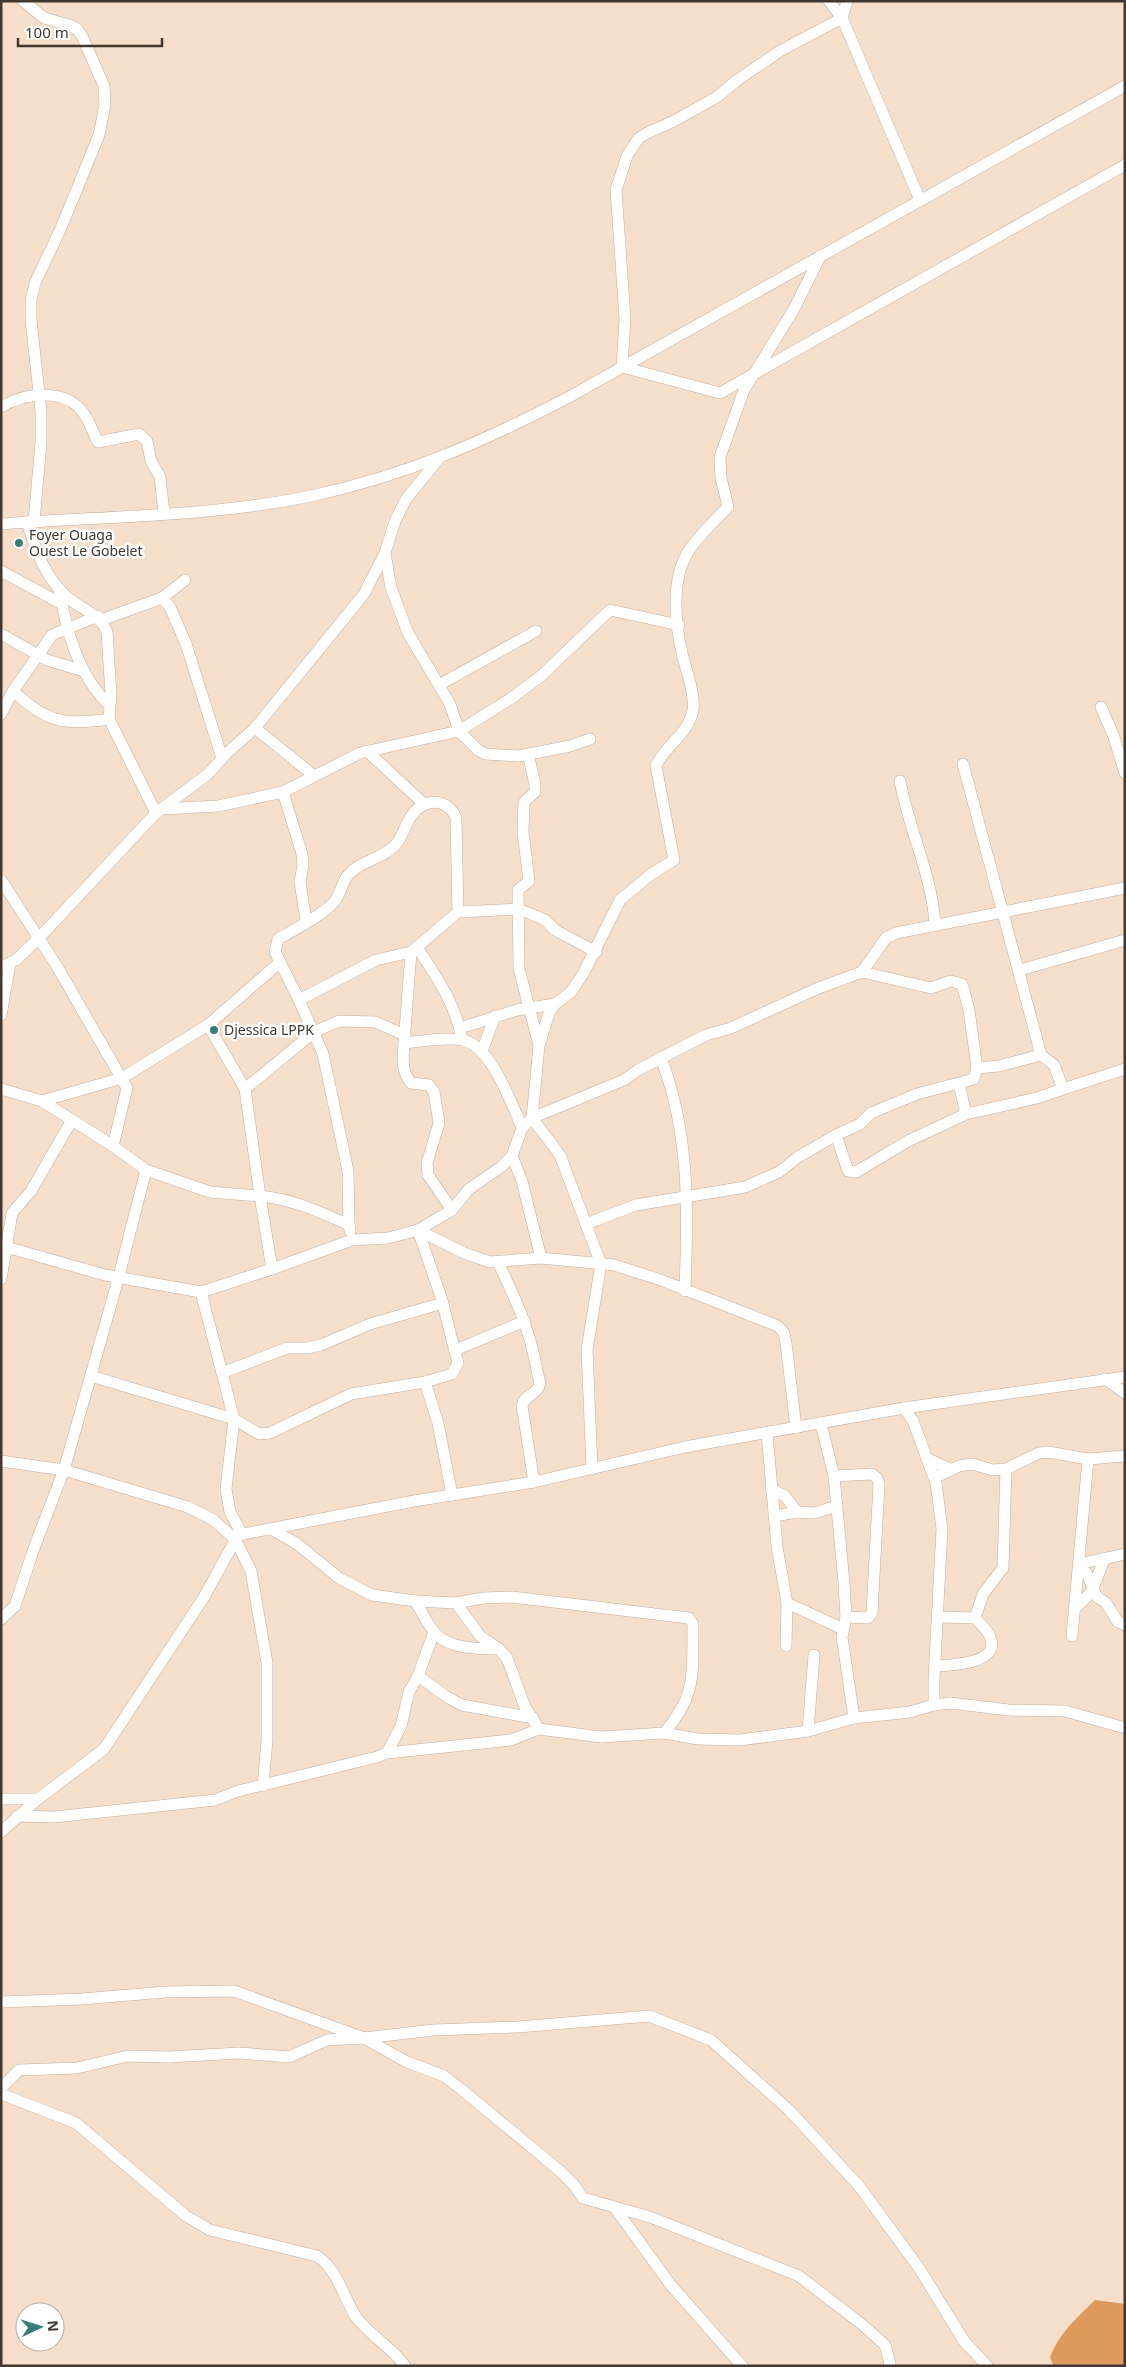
<svg xmlns="http://www.w3.org/2000/svg" width="1126" height="2367" viewBox="0 0 1126 2367" font-family="'Noto Sans',sans-serif">
<rect width="100%" height="100%" fill="#f5deca"/>
<!-- water -->
<path fill="#dd9a5c" d="M1095,2300L1125,2304V2366H1054L1050,2358C1058,2334 1077,2318 1095,2300Z"/>
<g fill="none" stroke-linecap="round" stroke-linejoin="round">
<!-- street casing -->
<g stroke="#c5ae9b" stroke-width="12">
<g id="street">
<polyline points="23,1 44,18 69,25 77,29 82,36 104,86 105,105 99,135 61,228 35,283 31,300 31,320 41,411 41,443 34,521"/>
<polyline points="829,1 842,18 780,51 736,81 717,97 672,122 647,133 638,139 627,156 616,190 625,319 622,367 720,393 1125,165"/>
<polyline points="847,1 842,18 920,200"/>
<path d="M1,407C24,393 67,387 84,414C90,422 93,433 98,442L139,434L147,441L151,461L160,477L164,513"/>
<path d="M27,522C35,548 45,578 67,597C82,610 99,613 107,632L111,695L109,719L156,813"/>
<path d="M1,524C104,516 210,517 311,496C407,475 483,442 569,397L1125,86"/>
<polyline points="385,553 391,588 408,633 450,704 459,731 478,750 485,754 519,756 570,746 590,739"/>
<polyline points="1,571 62,604"/>
<path d="M59,588C66,630 78,675 109,705"/>
<polyline points="162,598 170,607 186,644 222,758"/>
<polyline points="101,620 162,598 185,580"/>
<polyline points="1,634 47,660 84,671"/>
<polyline points="439,685 536,631"/>
<polyline points="13,691 52,635 98,616"/>
<polyline points="1101,707 1114,737 1125,773"/>
<path d="M1,714L13,691C46,722 64,726 109,719"/>
<polyline points="255,728 313,775"/>
<polyline points="367,751 424,804"/>
<polyline points="528,754 535,784 535,792 524,802 523,832 529,881 518,890 519,969 539,1045"/>
<polyline points="963,764 1041,1055"/>
<path d="M900,781C909,830 932,875 935,924"/>
<polyline points="283,792 302,854 303,865 300,882 306,921"/>
<polyline points="162,809 218,806 283,792 360,753 459,731 513,697 541,676 610,610 679,625"/>
<polyline points="1,880 58,968 127,1088 113,1146 146,1170 210,1192 260,1196 272,1269"/>
<path d="M417,947C437,978 456,1004 462,1040"/>
<path d="M411,952L404,1043C422,1041 445,1037 463,1040C491,1046 512,1104 522,1128"/>
<polyline points="1,967 16,960 38,939 156,813 208,774 227,753 255,728 364,594 385,553 395,521 406,499 438,460"/>
<polyline points="1020,970 1125,940"/>
<polyline points="862,972 931,988 951,981 962,984 969,1010 977,1068 999,1066 1041,1055 1054,1065 1063,1089 1125,1069"/>
<polyline points="299,1000 376,960 411,952 458,912 519,909 545,920 555,930 596,952"/>
<polyline points="1,1015 10,963"/>
<path d="M208,1025L245,1089L260,1196C292,1199 320,1212 349,1225L350,1231"/>
<polyline points="460,1028 517,1010 555,1004"/>
<path d="M404,1043C403,1058 401,1071 411,1083L429,1085L434,1092L439,1123L427,1163L428,1175L452,1210"/>
<polyline points="482,1051 495,1016"/>
<path d="M661,1058C690,1134 688,1210 685,1291"/>
<polyline points="959,1084 966,1114"/>
<polyline points="1,1089 42,1101 113,1146"/>
<polyline points="245,1089 314,1032 339,1021 375,1022 405,1035"/>
<polyline points="42,1101 122,1078 143,1065 208,1025 280,962"/>
<polyline points="836,1135 848,1171 856,1172 908,1141 966,1114 1037,1098 1063,1089"/>
<polyline points="512,1156 522,1181 541,1258"/>
<polyline points="586,1224 636,1205 745,1187 779,1172 798,1157 836,1135 860,1124 871,1113 917,1094 974,1079 977,1068"/>
<path d="M349,1225L348,1171L323,1054L299,1000L275,952L278,939C294,930 329,912 337,898C342,889 343,878 352,871C365,860 386,857 397,843C406,831 407,814 422,806C436,798 451,804 456,818L458,912"/>
<polyline points="1,1243 6,1247 105,1275 201,1292 272,1269 352,1240 388,1238 418,1230 464,1253 490,1262 541,1258 614,1265 658,1279 778,1326 784,1333 786,1343 796,1428"/>
<path d="M498,1262C515,1298 531,1332 537,1371C538,1375 541,1382 539,1386C536,1395 524,1395 522,1406L534,1482"/>
<polyline points="1,1279 12,1213 31,1191 72,1120"/>
<polyline points="201,1292 234,1419 226,1489 230,1512 242,1534"/>
<polyline points="455,1350 525,1321"/>
<polyline points="222,1373 287,1348 307,1348 321,1345 370,1324 443,1303"/>
<path d="M91,1376L234,1419L259,1434L270,1433L351,1394L425,1382L452,1374L458,1363L441,1297L418,1230L452,1210L469,1189L501,1167L512,1156L522,1128L532,1118L539,1046L549,1013L555,1004L571,992L583,974L620,900L650,875L674,860L656,766C665,745 689,734 693,710C695,692 686,671 682,653C675,624 671,579 688,552C699,535 714,521 728,507L721,478L720,457L744,390L794,309L821,255"/>
<polyline points="1105,1379 1125,1393"/>
<polyline points="425,1382 438,1423 452,1495"/>
<polyline points="904,1408 913,1421 936,1483 942,1529 934,1679 934,1705"/>
<polyline points="821,1424 834,1476 844,1583 846,1617 842,1637 854,1718"/>
<polyline points="767,1433 777,1547 787,1603 786,1646"/>
<polyline points="926,1458 952,1470"/>
<polyline points="1,1461 64,1470 188,1507 212,1519 235,1539 251,1571 267,1663 267,1740 263,1786"/>
<polyline points="592,1469 587,1349 601,1264 560,1155 532,1118 624,1080 638,1070 706,1035 731,1028 816,989 862,972 886,938 896,933 1125,888"/>
<polyline points="834,1476 872,1474 877,1478 879,1484 872,1613 868,1618 846,1617"/>
<polyline points="934,1478 959,1466 972,1464 993,1470 1006,1469 1039,1453 1048,1452 1088,1459 1125,1456"/>
<polyline points="771,1489 785,1496 797,1512"/>
<polyline points="774,1516 797,1512 814,1513 837,1506"/>
<path d="M271,1529L296,1543L339,1578L372,1595L415,1601C422,1611 427,1625 436,1634C450,1649 479,1649 499,1649L507,1658L525,1707L539,1729L601,1737L664,1733L698,1739L740,1740L808,1731L854,1718L910,1712L934,1705L950,1703L1009,1710L1065,1711L1125,1728"/>
<polyline points="1125,1554 1079,1564 1087,1574 1097,1597 1106,1603 1118,1622 1125,1625"/>
<polyline points="415,1601 456,1603 480,1636 499,1649"/>
<path d="M456,1603L483,1598L512,1597L689,1618L693,1624C692,1672 698,1694 664,1733"/>
<polyline points="787,1603 843,1629"/>
<polyline points="1074,1610 1092,1591 1104,1560"/>
<polyline points="975,1618 983,1594 1003,1568 1006,1469"/>
<polyline points="1,1619 15,1606 34,1548 64,1470 119,1276 146,1170"/>
<polyline points="1072,1636 1088,1459"/>
<path d="M935,1666C950,1665 1002,1664 990,1637C988,1630 980,1624 975,1618L939,1617"/>
<polyline points="418,1676 447,1697 462,1705 533,1718"/>
<polyline points="808,1731 814,1655"/>
<polyline points="387,1753 511,1740 539,1729"/>
<polyline points="1,1799 38,1799"/>
<polyline points="17,1816 54,1817 215,1800 238,1791 377,1757 387,1753 401,1726 409,1692 418,1676 434,1632"/>
<polyline points="1,1832 38,1799 104,1749 204,1597 238,1535 414,1501 534,1482 685,1447 904,1408 1125,1377"/>
<polyline points="1,2002 82,1999 165,1992 234,1991 364,2038 434,2030 518,2027 649,2016 711,2040 789,2110 859,2186 919,2268 964,2341 987,2366"/>
<polyline points="1,2088 19,2070 77,2068 128,2056 169,2057 239,2053 289,2057 327,2040 364,2038 407,2062 444,2076 461,2089 560,2171 574,2185 583,2198 650,2217 799,2276 864,2326 885,2345 890,2363 889,2366"/>
<path d="M1,2094L76,2123L186,2216L210,2230L317,2256C338,2270 343,2297 356,2317C370,2336 392,2347 405,2366"/>
<polyline points="615,2208 670,2284 742,2366"/>
</g>
</g>
<!-- street -->
<use href="#street" stroke="#fff" stroke-width="11"/>
</g>
<!-- markers -->
<g fill="#377e79" stroke="#fff" stroke-width="2">
<circle cx="19" cy="543" r="5"/>
<circle cx="214" cy="1030" r="5"/>
</g>
<g text-anchor="middle" stroke-width="5" stroke-linejoin="round" paint-order="stroke">
<!-- poi labels -->
<g font-size="14" fill="#423831" stroke="#fff" text-anchor="start">
<text x="29" y="540">Foyer Ouaga<tspan x="29" dy="16">Ouest Le Gobelet</tspan></text>
<text x="224" y="1035">Djessica LPPK</text>
</g>
</g>
<!-- border -->
<rect width="1126" height="2367" fill="none" stroke="#423831" stroke-width="5"/>
<!-- north arrow -->
<g transform="translate(40 2327) rotate(86)"><circle r="24" fill="#ffffff" stroke="#b3afad"/>
<path d="M0-4L9 19L0 12L-9 19Z" fill="#377e79"/>
<text y="-8" font-size="14" font-weight="bold" text-anchor="middle" fill="#423831">N</text>
</g>
<!-- scale -->
<path d="M18 38v8h144v-8" fill="none" stroke="#423831" stroke-width="2.5"/>
<text x="25" y="38" font-size="15" fill="#423831" stroke="#ffffff" stroke-width="4" paint-order="stroke">100 m</text>
</svg>
